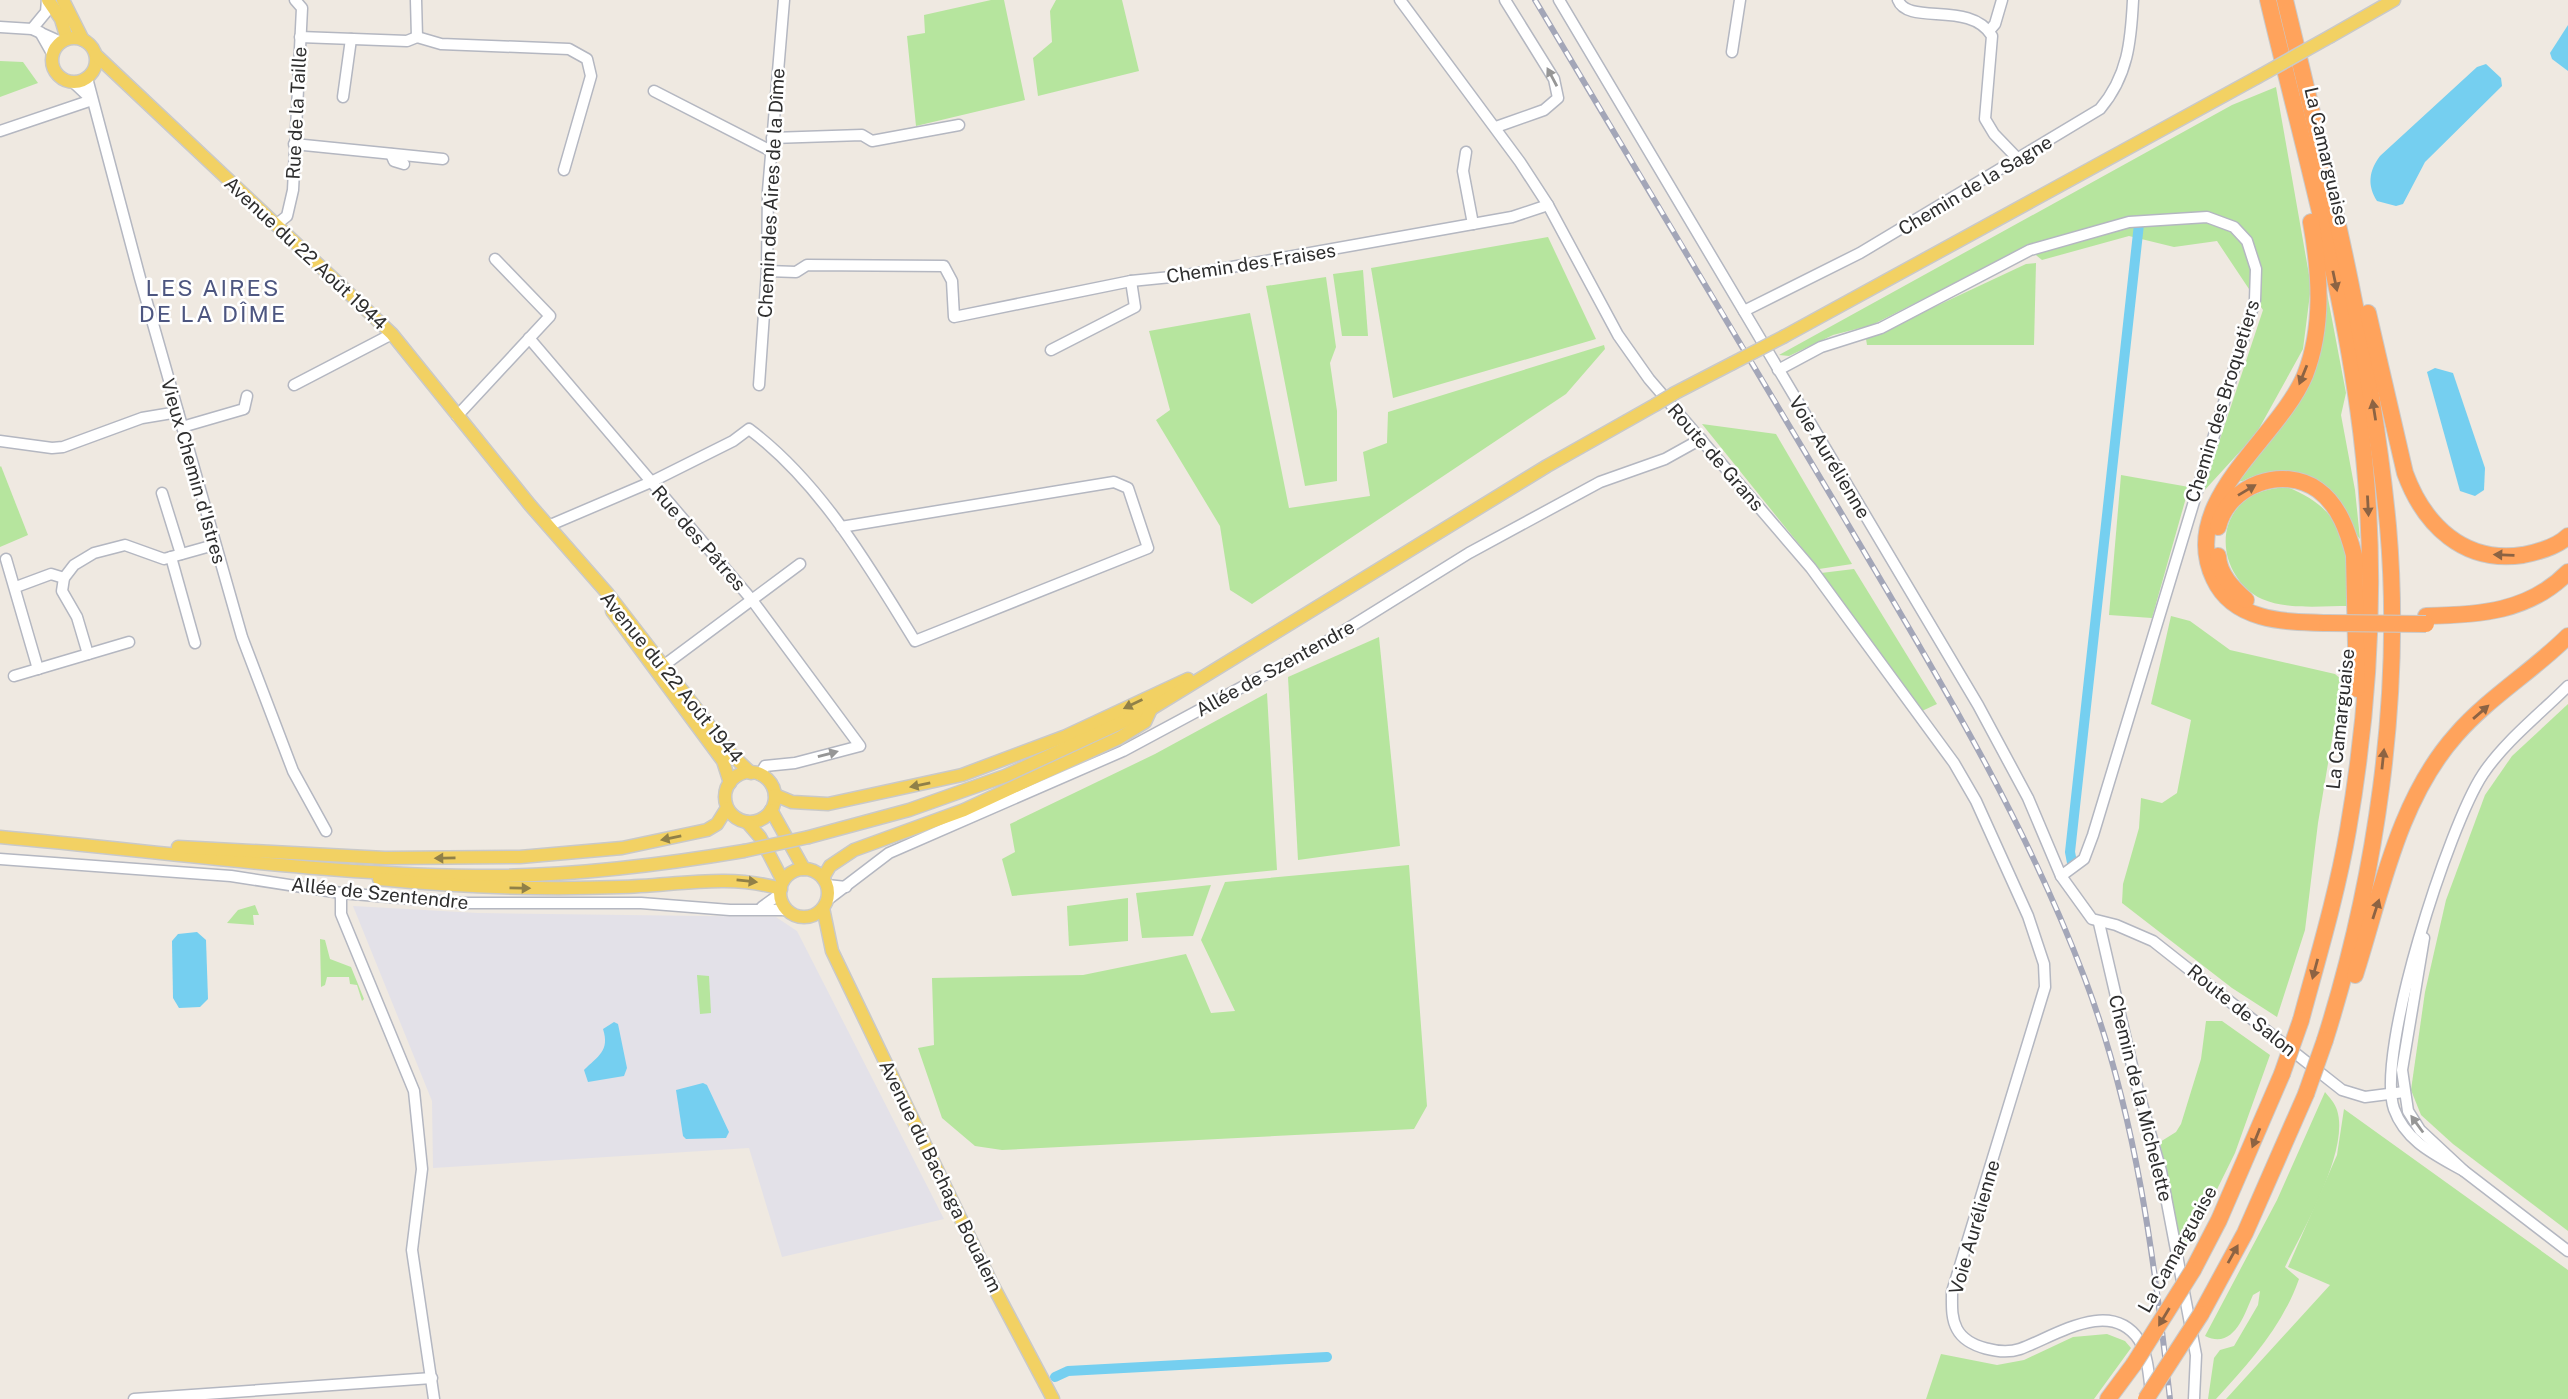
<svg xmlns="http://www.w3.org/2000/svg" width="2568" height="1399" viewBox="0 0 2568 1399" font-family="'Public Sans',sans-serif">
<rect width="100%" height="100%" fill="#efe9e1"/>
<!-- industrial -->
<polygon fill="#e3e1e8" points="353,906 478,913 776,917 797,931 944,1219 782,1257 749,1148 433,1168 432,1101"/>
<!-- green -->
<g fill="#b6e59e">
<polygon points="991,0 1004,0 1025,100 916,126 907,36 925,33 924,15"/>
<polygon points="1056,0 1122,0 1139,71 1038,96 1033,58 1052,42 1050,11"/>
<polygon points="0,61 23,62 38,83 0,97"/>
<polygon points="2276,87 2311,286 2303,349 2256,434 2202,493 2263,310 2217,241 2174,247 2129,236 2042,260 2026,247 1872,325 1833,335 1789,356 1779,355 2232,105"/>
<polygon points="1548,237 1596,339 1393,398 1371,268"/>
<polygon points="2036,263 2034,345 1867,345 1866,339 2026,264"/>
<polygon points="1363,270 1368,336 1342,336 1333,274"/>
<polygon points="1326,277 1336,347 1330,363 1337,411 1337,481 1305,486 1266,286"/>
<path d="M2327,293L2346,393L2341,415L2355,490L2360,539C2336,512 2327,469 2282,472C2274,473 2263,473 2255,476C2247,478 2244,482 2235,482L2283,421L2325,314Z"/>
<polygon points="1250,313 1289,508 1370,496 1363,452 1387,443 1388,412 1604,345 1605,349 1566,394 1252,604 1230,590 1220,526 1156,420 1170,410 1149,331"/>
<polygon points="1702,424 1776,434 1852,564 1819,569"/>
<polygon points="1,466 28,535 0,547 0,467"/>
<polygon points="2121,475 2189,487 2152,618 2109,615"/>
<path d="M2287,487C2349,512 2346,547 2349,606C2322,606 2287,610 2262,599C2223,580 2210,523 2250,497C2261,490 2275,488 2287,487Z"/>
<polygon points="1854,569 1937,704 1922,711 1821,573"/>
<polygon points="2171,616 2190,621 2230,650 2335,674 2342,680 2318,823 2305,930 2277,1017 2232,988 2122,903 2123,884 2139,828 2141,798 2162,803 2177,793 2191,720 2151,704"/>
<polygon points="1379,637 1400,846 1298,860 1288,677"/>
<polygon points="1267,693 1277,870 1012,896 1002,859 1015,852 1010,824 1155,754"/>
<polygon points="2568,704 2568,1231 2453,1144 2421,1115 2411,1090 2425,992 2446,900 2485,795 2512,756"/>
<polygon points="1409,865 1427,1106 1414,1129 1002,1150 975,1146 942,1118 918,1048 934,1045 932,978 1083,975 1186,954 1211,1013 1235,1011 1201,940 1225,882"/>
<polygon points="1211,885 1193,936 1142,938 1136,893"/>
<polygon points="1128,898 1128,941 1069,946 1067,906"/>
<polygon points="255,905 259,915 253,915 254,925 227,923 238,910"/>
<polygon points="320,939 325,940 330,959 351,967 364,999 362,1001 357,985 350,984 349,977 327,977 325,985 321,987"/>
<polygon points="697,975 709,976 711,1013 700,1014"/>
<polygon points="2206,1021 2222,1021 2270,1055 2235,1153 2181,1262 2160,1142 2176,1132 2181,1124 2201,1059"/>
<path d="M2325,1092C2329,1097 2335,1103 2337,1110C2350,1150 2303,1230 2285,1267L2299,1279C2282,1327 2250,1362 2216,1399H2208L2214,1358L2220,1350L2234,1346L2258,1305L2260,1291L2253,1295C2244,1315 2234,1350 2205,1336L2277,1200Z"/>
<polygon points="2344,1109 2568,1270 2568,1399 2226,1399 2330,1285 2288,1267 2337,1155"/>
<polygon points="2107,1334 2125,1341 2131,1348 2094,1399 1926,1399 1941,1354 1997,1365 2024,1360 2073,1337"/>
</g>
<!-- water -->
<g fill="#75cff0">
<polygon points="2568,25 2568,71 2552,59 2550,53"/>
<path d="M2486,64L2501,78L2502,86L2425,162L2403,204L2396,206L2377,201C2367,185 2369,171 2380,156L2477,67Z"/>
<polygon points="2435,368 2453,373 2485,468 2484,490 2475,496 2460,491 2427,372"/>
<polygon points="197,932 206,940 208,999 200,1007 179,1008 173,998 172,941 178,934"/>
<path d="M614,1022L618,1024L627,1068L624,1076L588,1082L584,1070C598,1056 610,1051 603,1029Z"/>
<polygon points="703,1083 707,1085 729,1132 726,1138 686,1139 683,1136 676,1090"/>
</g>
<g fill="none" stroke-linecap="round" stroke-linejoin="round">
<!-- canal -->
<g stroke="#75cff0" stroke-width="10">
<polyline points="2073,868 2070,852 2139,224"/>
<polyline points="1055,1377 1068,1371 1327,1357"/>
</g>
<!-- minor casing -->
<g stroke="#b4b7c1" stroke-width="13">
<g id="minor">
<polyline points="416,0 417,37"/>
<path d="M1400,0L1520,162L1548,205L1618,335L1649,379L1811,568L1954,763L1976,801L2028,916L2044,964L2045,987L1952,1292C1952,1305 1951,1318 1957,1329C1967,1348 2002,1355 2020,1349C2054,1337 2110,1297 2139,1340C2148,1355 2149,1377 2151,1393"/>
<polyline points="1559,0 1978,705 2028,798 2061,876 2092,919 2116,925 2153,941 2342,1090 2365,1097 2404,1092"/>
<path d="M1898,0C1908,26 1971,0 1992,36L1985,119L1994,134L2019,160"/>
<polyline points="0,27 32,29 61,42"/>
<polyline points="32,29 46,12 47,0"/>
<polyline points="1989,31 1995,24 2002,0"/>
<polyline points="40,32 53,55"/>
<polyline points="300,37 407,41 417,37 441,44 569,49 587,59 591,76 564,170"/>
<polyline points="1732,52 1740,0"/>
<polyline points="87,78 140,278 242,637 293,771 326,831"/>
<polyline points="73,82 90,98"/>
<polyline points="654,91 771,151"/>
<polyline points="343,97 351,39"/>
<polyline points="1496,127 1544,110 1558,98 1554,79 1505,0"/>
<polyline points="0,131 92,100"/>
<polyline points="772,138 862,135 872,141 959,125"/>
<polyline points="294,144 443,159"/>
<polyline points="1466,152 1463,171 1473,224"/>
<polyline points="391,154 394,161 404,164"/>
<polyline points="277,224 287,216 293,190 302,8 295,0"/>
<polyline points="767,271 796,272 807,265 944,266 952,281 954,317 1131,281 1181,276 1512,217 1548,205"/>
<path d="M1744,311L1860,253L2100,109C2128,76 2131,41 2133,0"/>
<polyline points="529,338 752,600 860,746 795,763 765,766 760,775"/>
<polyline points="1051,350 1135,307 1131,281"/>
<polyline points="1778,370 1821,347 1881,328 2030,250 2129,222 2207,217 2234,227 2247,241 2256,269 2255,300 2093,835 2084,859 2061,876"/>
<polyline points="294,385 392,334"/>
<polyline points="759,385 767,271 768,191 784,0"/>
<polyline points="457,416 550,316 495,259"/>
<polyline points="182,427 244,409 247,396"/>
<polyline points="0,441 52,448 63,447 142,418 178,412"/>
<polyline points="162,493 181,554"/>
<path d="M548,526L651,482L733,441L749,429C821,483 868,565 915,641L1148,548L1128,488L1114,482L841,527"/>
<polyline points="171,557 195,643"/>
<polyline points="6,559 38,669"/>
<polyline points="16,587 51,574 64,578"/>
<polyline points="88,654 77,617 62,591 64,578 74,565 94,553 125,545 164,559 214,545"/>
<polyline points="659,669 800,564"/>
<polyline points="14,676 129,642"/>
<polyline points="0,859 231,876 341,893 462,903 641,903 730,910 787,910"/>
<polyline points="827,885 846,887"/>
<polyline points="341,893 341,914 414,1091 422,1169 412,1250 434,1399"/>
<polyline points="826,901 889,853 1123,751 1326,642 1469,553 1600,482 1665,459 1701,439"/>
<polyline points="762,907 780,894"/>
<polyline points="2099,923 2136,1083 2161,1171 2196,1355 2194,1399"/>
<polyline points="2424,938 2402,1070 2408,1111 2420,1130 2464,1171 2568,1251"/>
<path d="M2464,1171C2436,1155 2406,1142 2394,1109C2375,1053 2449,825 2483,774C2505,741 2540,714 2568,686"/>
<polyline points="134,1399 432,1378"/>
</g>
</g>
<!-- major casing -->
<g stroke="#c9c9c9" stroke-width="15">
<g id="major">
<polyline points="48,0 61,19 67,39"/>
<polyline points="63,0 83,40"/>
<polyline points="2331,36 2394,0"/>
<circle cx="74" cy="60" r="22"/>
<polyline points="96,55 392,334 530,505 608,594 732,755 751,773"/>
<polyline points="1785,336 2256,78"/>
<polyline points="1675,393 1731,364"/>
<polyline points="612,611 723,761 730,783"/>
<circle cx="750" cy="797" r="25"/>
<polyline points="775,795 792,802 828,804 962,775 1066,736 1188,679"/>
<polyline points="771,810 804,869"/>
<polyline points="747,822 760,837 783,881"/>
<path d="M0,837C158,851 317,874 475,876C565,877 655,866 744,851"/>
<polyline points="809,837 909,810 1005,776 1151,709 1547,466 1655,405"/>
<polyline points="178,847 385,858 520,857 622,848 707,830 717,824 727,808"/>
<circle cx="804" cy="893" r="24"/>
<polyline points="823,878 830,866 854,850 964,810 1119,738 1145,722 1151,709"/>
<path d="M379,879C459,887 539,890 620,887C674,886 728,873 781,889"/>
<polyline points="823,908 832,951 991,1282 1053,1399"/>
</g>
</g>
<!-- highway casing -->
<g stroke="#c9c9c9" stroke-width="18">
<g id="highway">
<path d="M2268,0C2300,135 2339,270 2358,408C2378,547 2372,691 2348,830C2337,894 2318,957 2301,1020"/>
<path d="M2285,0C2327,174 2371,347 2388,526C2403,695 2376,879 2325,1040"/>
<path d="M2311,222C2320,272 2324,327 2305,375C2278,440 2177,501 2214,579C2234,622 2286,622 2327,623"/>
<path d="M2368,313L2405,473C2424,525 2464,564 2523,555C2538,552 2557,547 2568,536"/>
<path d="M2218,527C2228,485 2283,465 2318,490C2339,505 2348,532 2354,555L2357,689"/>
<path d="M2218,556C2219,575 2233,588 2246,600"/>
<path d="M2426,616C2479,615 2529,612 2568,572"/>
<path d="M2355,975C2381,894 2398,800 2456,735C2488,698 2533,671 2568,636"/>
<polyline points="2193,1270 2219,1220 2282,1074"/>
<polyline points="2201,1314 2245,1233 2306,1094"/>
<polyline points="2108,1399 2134,1364"/>
</g>
</g>
<!-- minor -->
<use href="#minor" stroke="#fff" stroke-width="10"/>
<!-- major -->
<use href="#major" stroke="#f2d163" stroke-width="12"/>
<!-- highway -->
<use href="#highway" stroke="#ffa35c" stroke-width="16"/>
<!-- rail casing -->
<g stroke="#a3a6b8" stroke-width="6">
<path id="rail" d="M1535,0C1638,172 1741,344 1843,516C1932,667 2023,815 2085,979C2136,1114 2154,1257 2170,1399"/>
</g>
<!-- rail -->
<use href="#rail" stroke="#fff" stroke-width="3.5" stroke-dasharray="10" stroke-linecap="butt"/>
<!-- major-bridge casing -->
<g stroke="#c9c9c9" stroke-width="15" stroke-linecap="butt">
<g id="major-bridge">
<polyline points="2256,78 2331,36"/>
<polyline points="1731,364 1785,336"/>
<polyline points="1655,405 1675,393"/>
<polyline points="744,851 809,837"/>
</g>
</g>
<!-- highway-bridge casing -->
<g stroke="#c9c9c9" stroke-width="18" stroke-linecap="butt">
<g id="highway-bridge">
<polyline points="2327,623 2426,624"/>
<polyline points="2282,1074 2301,1020"/>
<polyline points="2306,1094 2325,1040"/>
<polyline points="2134,1364 2193,1270"/>
<polyline points="2146,1399 2201,1314"/>
</g>
</g>
<!-- major-bridge -->
<use href="#major-bridge" stroke="#f2d163" stroke-width="12"/>
<!-- highway-bridge -->
<use href="#highway-bridge" stroke="#ffa35c" stroke-width="16"/>
</g>
<!-- one-way arrows -->
<defs><path id="oneway-solid" d="M-6-.8H1V-3.2L6.5 0L1 3.2V.8H-6Z" transform="scale(1.75)"/></defs>
<g fill="#969696">
<use href="#oneway-solid" transform="translate(1552 77) rotate(-118)"/>
<use href="#oneway-solid" transform="translate(828 754) rotate(-15)"/>
<use href="#oneway-solid" transform="translate(2417 1124) rotate(-126)"/>
</g>
<g fill="#8c6343">
<use href="#oneway-solid" transform="translate(2335 281) rotate(78)"/>
<use href="#oneway-solid" transform="translate(2303 375) rotate(112)"/>
<use href="#oneway-solid" transform="translate(2374 410) rotate(-99)"/>
<use href="#oneway-solid" transform="translate(2247 490) rotate(-31)"/>
<use href="#oneway-solid" transform="translate(2368 506) rotate(87)"/>
<use href="#oneway-solid" transform="translate(2504 555) rotate(-178)"/>
<use href="#oneway-solid" transform="translate(2481 712) rotate(-41)"/>
<use href="#oneway-solid" transform="translate(2383 759) rotate(-84)"/>
<use href="#oneway-solid" transform="translate(2376 909) rotate(-72)"/>
<use href="#oneway-solid" transform="translate(2315 969) rotate(105)"/>
<use href="#oneway-solid" transform="translate(2256 1138) rotate(112)"/>
<use href="#oneway-solid" transform="translate(2233 1254) rotate(-61)"/>
<use href="#oneway-solid" transform="translate(2164 1317) rotate(121)"/>
</g>
<g fill="#908048">
<use href="#oneway-solid" transform="translate(1133 704) rotate(154)"/>
<use href="#oneway-solid" transform="translate(920 785) rotate(168)"/>
<use href="#oneway-solid" transform="translate(671 838) rotate(168)"/>
<use href="#oneway-solid" transform="translate(445 858) rotate(179)"/>
<use href="#oneway-solid" transform="translate(747 881) rotate(6)"/>
<use href="#oneway-solid" transform="translate(520 888) rotate(1)"/>
</g>
<g text-anchor="middle" stroke-width="5" stroke-linejoin="round" paint-order="stroke">
<!-- street labels -->
<g font-size="19" fill="#2e2e2e" stroke="#fff">
<text transform="translate(296 113) rotate(-87)" y="7">Rue de la Taille</text>
<text transform="translate(2327 156) rotate(77)" y="7">La Camarguaise</text>
<text transform="translate(1975 185) rotate(-31)" y="7">Chemin de la Sagne</text>
<text transform="translate(771 193) rotate(-87)" y="7">Chemin des Aires de la Dîme</text>
<text transform="translate(306 253) rotate(43)" y="7">Avenue du 22 Août 1944</text>
<text transform="translate(1251 263) rotate(-9)" y="7">Chemin des Fraises</text>
<text transform="translate(2222 401) rotate(-73)" y="7">Chemin des Broquetiers</text>
<text transform="translate(1716 457) rotate(49)" y="7">Route de Grans</text>
<text transform="translate(1830 457) rotate(59)" y="7">Voie Aurélienne</text>
<text transform="translate(194 471) rotate(74)" y="7">Vieux Chemin d'Istres</text>
<text transform="translate(699 538) rotate(49)" y="7">Rue des Pâtres</text>
<text transform="translate(1275 668) rotate(-29)" y="7">Allée de Szentendre</text>
<text transform="translate(672 677) rotate(51)" y="7">Avenue du 22 Août 1944</text>
<text transform="translate(2340 719) rotate(-84)" y="7">La Camarguaise</text>
<text transform="translate(380 893) rotate(6)" y="7">Allée de Szentendre</text>
<text transform="translate(2242 1010) rotate(39)" y="7">Route de Salon</text>
<text transform="translate(2141 1098) rotate(76)" y="7">Chemin de la Michelette</text>
<text transform="translate(941 1176) rotate(64)" y="7">Avenue du Bachaga Boualem</text>
<text transform="translate(1974 1227) rotate(-74)" y="7">Voie Aurélienne</text>
<text transform="translate(2177 1249) rotate(-61)" y="7">La Camarguaise</text>
</g>
<!-- quarter labels -->
<g font-size="23" letter-spacing="2" fill="#4d5680" stroke="#fff">
<text x="213" y="296">LES AIRES<tspan x="213" dy="26">DE LA DÎME</tspan></text>
</g>
</g>
</svg>
